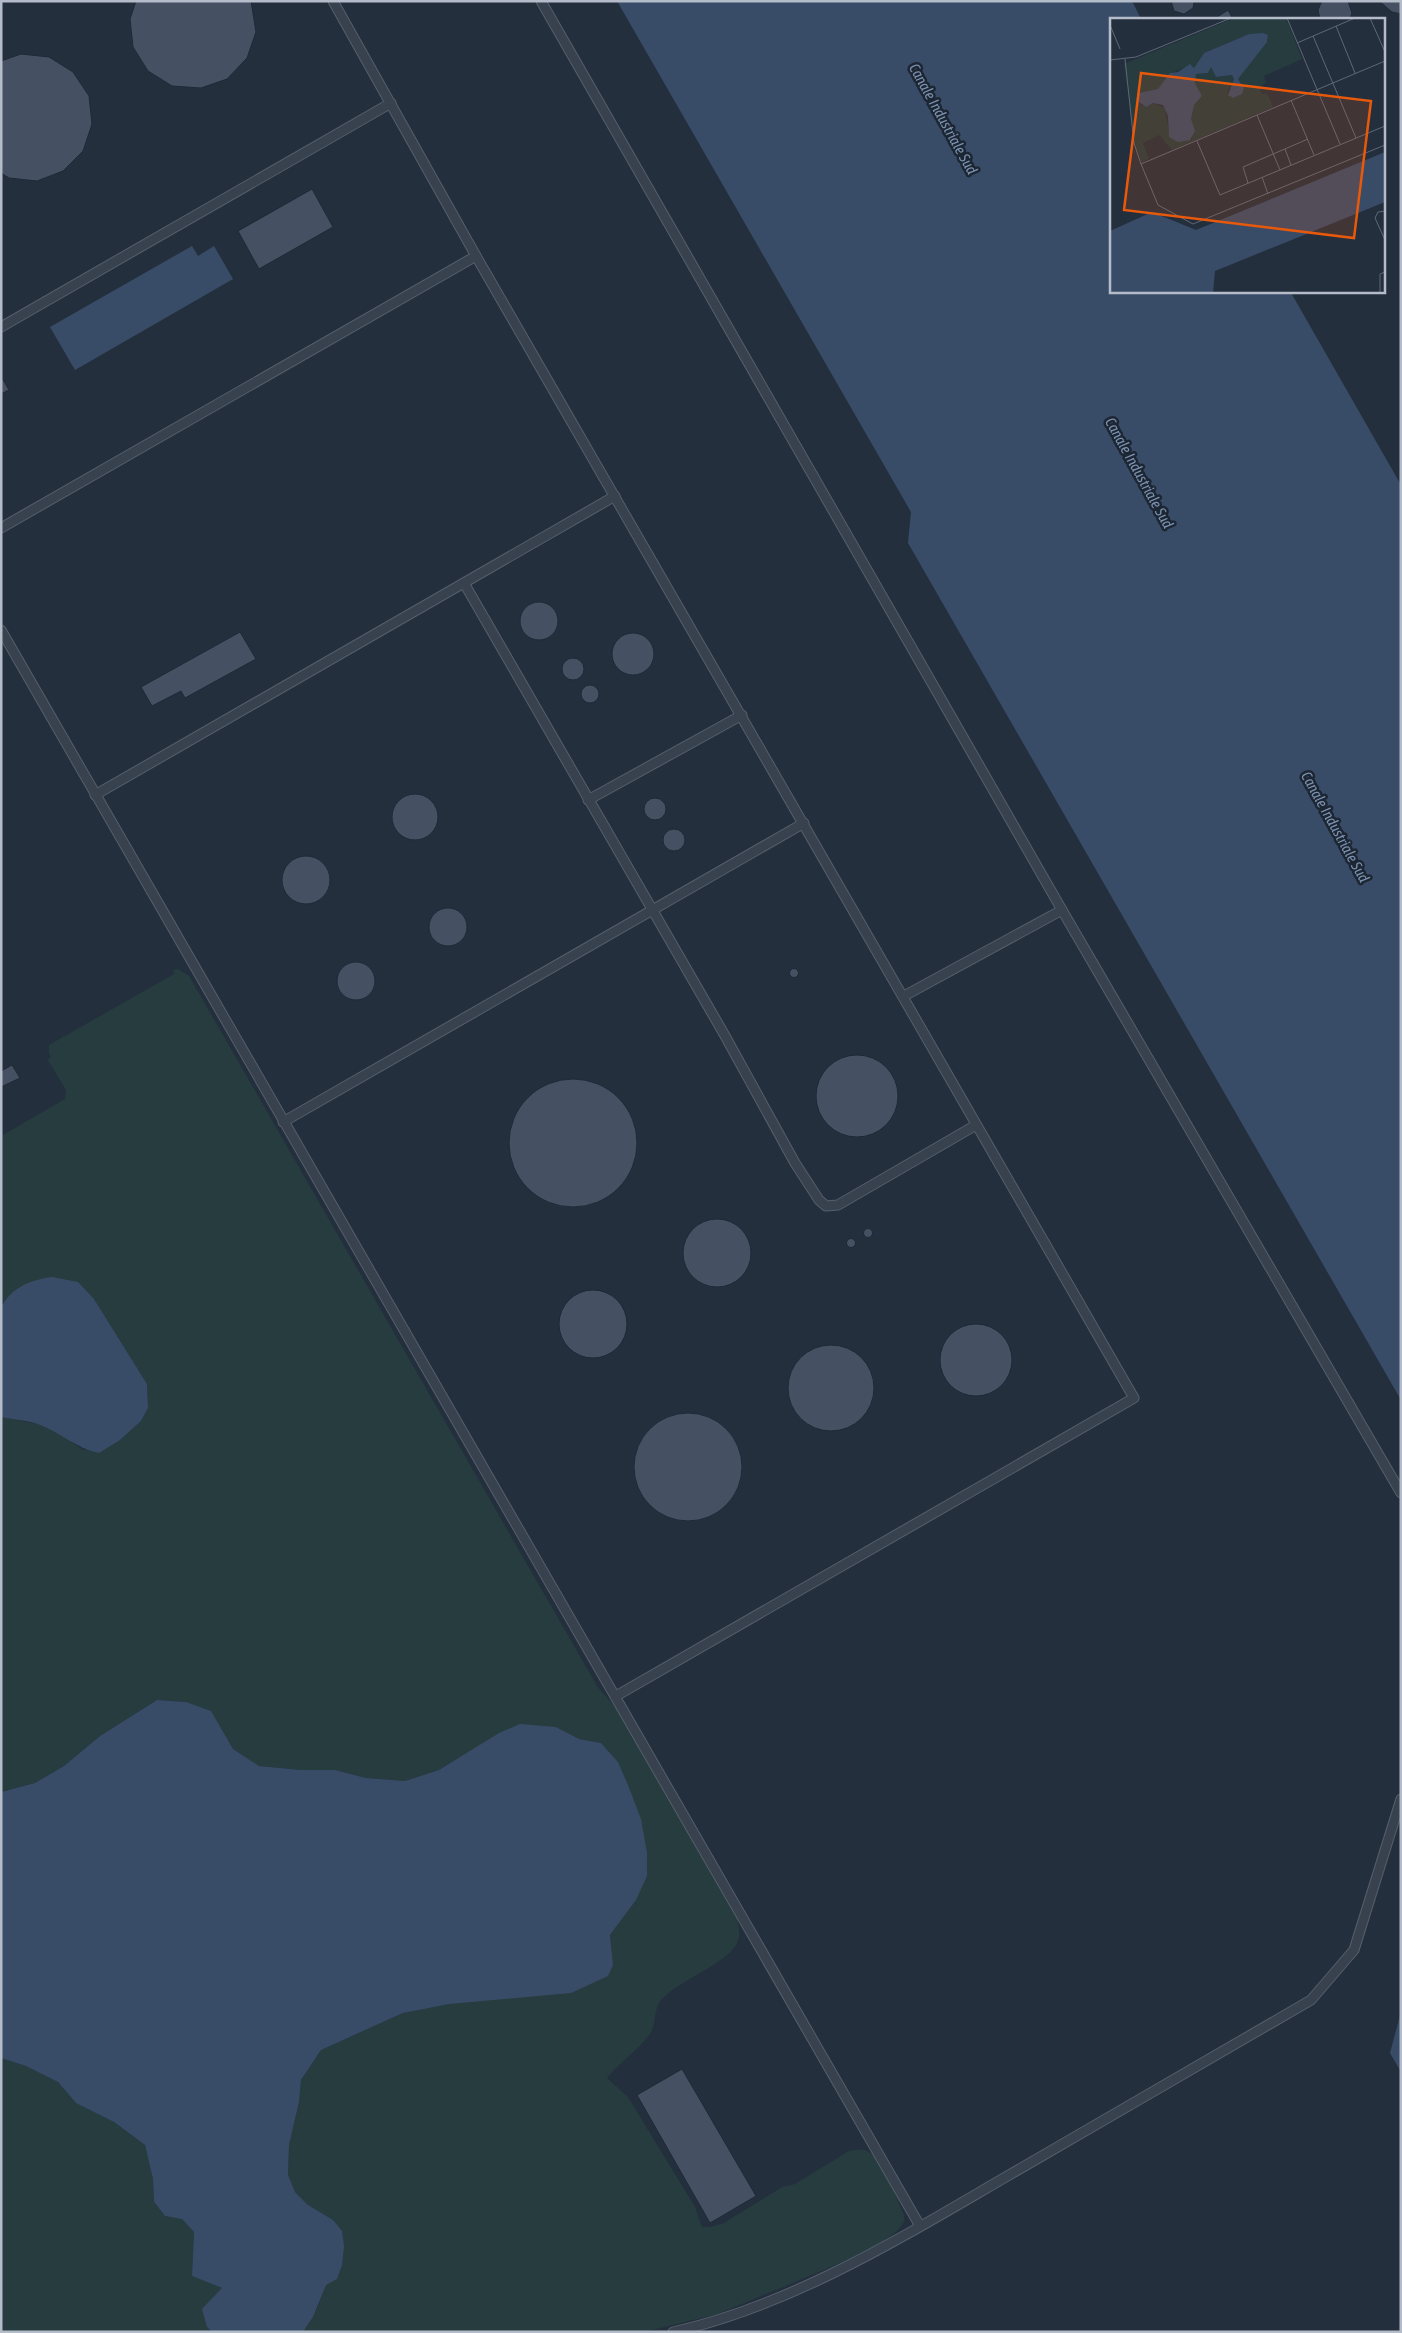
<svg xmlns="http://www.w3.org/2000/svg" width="1402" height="2333" viewBox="0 0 1402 2333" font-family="'Asap Condensed',sans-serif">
<rect width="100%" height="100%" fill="#242f3e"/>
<!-- green -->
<g fill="#263c3f">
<path d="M178,969L189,976L597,1686L616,1708L737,1919C739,1927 741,1937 736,1945C725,1964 680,1980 662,1999C653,2008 657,2024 650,2034C638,2050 619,2063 607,2078L628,2097L695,2207L702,2227H711L724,2223L782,2187L795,2184L849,2151C856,2150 863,2148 869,2152C883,2159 897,2200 904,2215V2222L897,2231L880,2244L855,2257L718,2314L644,2332H303C329,2298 329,2260 333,2220L308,2205L295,2192L288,2175L289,2145L299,2102L301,2080L321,2050L403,2013L613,1965L610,1935L636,1900L618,1762L601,1743L579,1739L556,1727L463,1756L439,1770L405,1781L366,1778L335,1770H301L259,1766L233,1749L224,1734L186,1702L157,1700L100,1736L64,1766L35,1783L1,1792V1417L38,1424L62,1435L83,1450L120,1440L141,1421L148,1408L147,1384L94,1299L1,1308V1136L65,1099L66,1090L48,1060L51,1057L49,1054V1045L174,974L173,970Z"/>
<polygon points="1,2058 26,2066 58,2082 76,2103 114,2122 145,2145 153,2179 154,2203 165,2216 182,2218 194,2232 192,2276 222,2288 207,2327 212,2332 1,2332"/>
</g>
<!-- water -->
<g fill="#394c67">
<polygon points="617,1 1132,1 1141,19 1111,19 1111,291 1290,291 1401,485 1401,1400 908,543 911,512"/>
<polygon points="192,246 198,256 214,246 233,279 75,370 50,327"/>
<path d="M52,1277L78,1282L94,1299L147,1384L148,1408L141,1421L120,1440L99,1453C76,1448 61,1433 40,1425C28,1420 14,1420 1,1417V1308C11,1287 31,1280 52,1277Z"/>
<polygon points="157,1700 186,1702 211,1711 233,1749 259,1766 301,1770 335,1770 366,1778 405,1781 439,1770 499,1733 520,1724 556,1727 579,1739 601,1743 618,1762 628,1785 641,1819 647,1853 647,1876 636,1900 610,1935 613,1965 608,1976 571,1993 449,2004 403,2013 321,2050 301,2080 299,2102 289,2145 288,2175 295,2192 308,2205 333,2220 342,2231 344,2246 342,2265 337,2279 326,2285 313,2317 303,2332 212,2332 207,2327 202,2309 222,2288 192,2276 194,2232 182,2219 165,2216 154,2202 153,2179 145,2145 114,2122 76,2103 58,2082 26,2066 1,2058 1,1792 35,1783 64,1766 100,1736"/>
<polygon points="1401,2012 1401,2072 1390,2053"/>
</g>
<!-- building -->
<g fill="#455162" stroke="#1f2835">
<polygon points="136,1 251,1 256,32 247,58 227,79 201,88 172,86 148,71 133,47 130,19"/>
<polygon points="1171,1 1194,1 1194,3 1193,8 1184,14 1174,11"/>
<polygon points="1322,1 1348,1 1352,13 1350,19 1320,19 1318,10"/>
<polygon points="1379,1 1401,1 1401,14 1392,12"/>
<polygon points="1228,10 1233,19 1214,19"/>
<polygon points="21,54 49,57 73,72 89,96 92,124 83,151 63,171 37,181 9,178 1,173 1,61"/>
<polygon points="312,189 333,227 259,269 238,231"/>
<polygon points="1,376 9,390 1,394"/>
<circle cx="539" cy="621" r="19"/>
<polygon points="240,632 256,659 185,698 181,691 152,706 141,687"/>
<circle cx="633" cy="654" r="21"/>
<circle cx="573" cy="669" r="11"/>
<circle cx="590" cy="694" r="9"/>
<circle cx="415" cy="817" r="23"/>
<circle cx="655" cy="809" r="11"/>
<circle cx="674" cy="840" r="11"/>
<circle cx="306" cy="880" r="24"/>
<circle cx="448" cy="927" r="19"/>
<circle cx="356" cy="981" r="19"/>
<circle cx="794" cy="973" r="4.5"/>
<circle cx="857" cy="1096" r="41"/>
<polygon points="12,1065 20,1078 1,1087 1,1071"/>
<circle cx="573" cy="1143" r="64"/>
<circle cx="717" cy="1253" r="34"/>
<circle cx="868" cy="1233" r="4.5"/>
<circle cx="851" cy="1243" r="4.5"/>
<circle cx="593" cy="1324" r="34"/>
<circle cx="976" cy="1360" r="36"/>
<circle cx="831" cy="1388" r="43"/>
<circle cx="688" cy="1467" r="54"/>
<polygon points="682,2069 756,2196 710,2223 637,2095"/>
</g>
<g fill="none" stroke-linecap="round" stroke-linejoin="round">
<!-- service casing -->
<g stroke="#565f6c" stroke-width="11">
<g id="service">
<polyline points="333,1 476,256 1134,1398 616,1696"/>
<polyline points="541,1 1062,910 1401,1493"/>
<polyline points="1,327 391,103"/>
<polyline points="1,528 476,256"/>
<polyline points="464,583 724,1034 795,1163 819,1200 826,1206 838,1205 976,1125"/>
<polyline points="1,630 920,2226"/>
<polyline points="95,795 615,496"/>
<polyline points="588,800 742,715"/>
<polyline points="904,996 1062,910"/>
<polyline points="283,1122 804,823"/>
<path d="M673,2332C792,2305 899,2239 1004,2178C1106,2119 1209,2059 1311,2000L1354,1950L1401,1799"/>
</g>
</g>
<!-- service -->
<use href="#service" stroke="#38414e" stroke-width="9"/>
</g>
<g text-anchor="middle" stroke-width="5" stroke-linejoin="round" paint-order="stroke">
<!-- water labels -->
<g font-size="15" font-style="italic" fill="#7c92b1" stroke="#1d2633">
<text transform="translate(943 119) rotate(61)" y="5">Canale Industriale Sud</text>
<text transform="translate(1139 473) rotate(61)" y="5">Canale Industriale Sud</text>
<text transform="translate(1335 827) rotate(61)" y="5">Canale Industriale Sud</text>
</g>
</g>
<!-- overview -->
<g transform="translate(1110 18)">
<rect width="275" height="275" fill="#242f3e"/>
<path d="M124,0H176L192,41L154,58L156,65L149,69L152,76L157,75L163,89L62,132L49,117L33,125L39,141L32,145L25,125L14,46ZM139,16L158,21L128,61L133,68L132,76L123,80L117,75L124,61L122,57L106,59L101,48L98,55L86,56L85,65L92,78L84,87L81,97L82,121L66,122L60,119L55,90L43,85L33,88L26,82L28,76L48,71L64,54L80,47L84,50L94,35Z" fill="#263c3f" fill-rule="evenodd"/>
<path d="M153,15L158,17L157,24L128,61L134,70L132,76L123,80L118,77L124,61L122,57L106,59L101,49L98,55L86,56L85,65L92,78L84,87L81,101L85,113L80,122L68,124L59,119L58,98L53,87L43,85L36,89L26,82L29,75L48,71L60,55L68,54L80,46L84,50L94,35L139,16ZM275,134V184L105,253L103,275H0V213L42,194L86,212Z" fill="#394c67"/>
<path fill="none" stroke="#5e6776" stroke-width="1" d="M177,0L230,126M260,0L275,34M0,7L10,31M226,8L245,55M203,18L246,120M187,25L245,0M15,41L24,125L31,146L48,187L83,206L275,127M0,42L26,39L121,0M181,82L204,137M147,97L170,152M87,123L110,177L275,108M175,131L181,147M31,146L275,43M152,159L158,176M138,165L133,149L198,121M275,193L268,194L265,200L275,222M270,275V256L275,254"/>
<path fill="#e8590c" fill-opacity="0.15" stroke="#e8590c" stroke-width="2.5" d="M31,55L261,83L244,220L14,192Z"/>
<rect width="275" height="275" fill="none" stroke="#b4bcc9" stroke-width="2.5"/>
</g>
<!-- border -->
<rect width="1402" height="2333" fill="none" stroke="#b4bcc9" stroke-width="5"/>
</svg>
